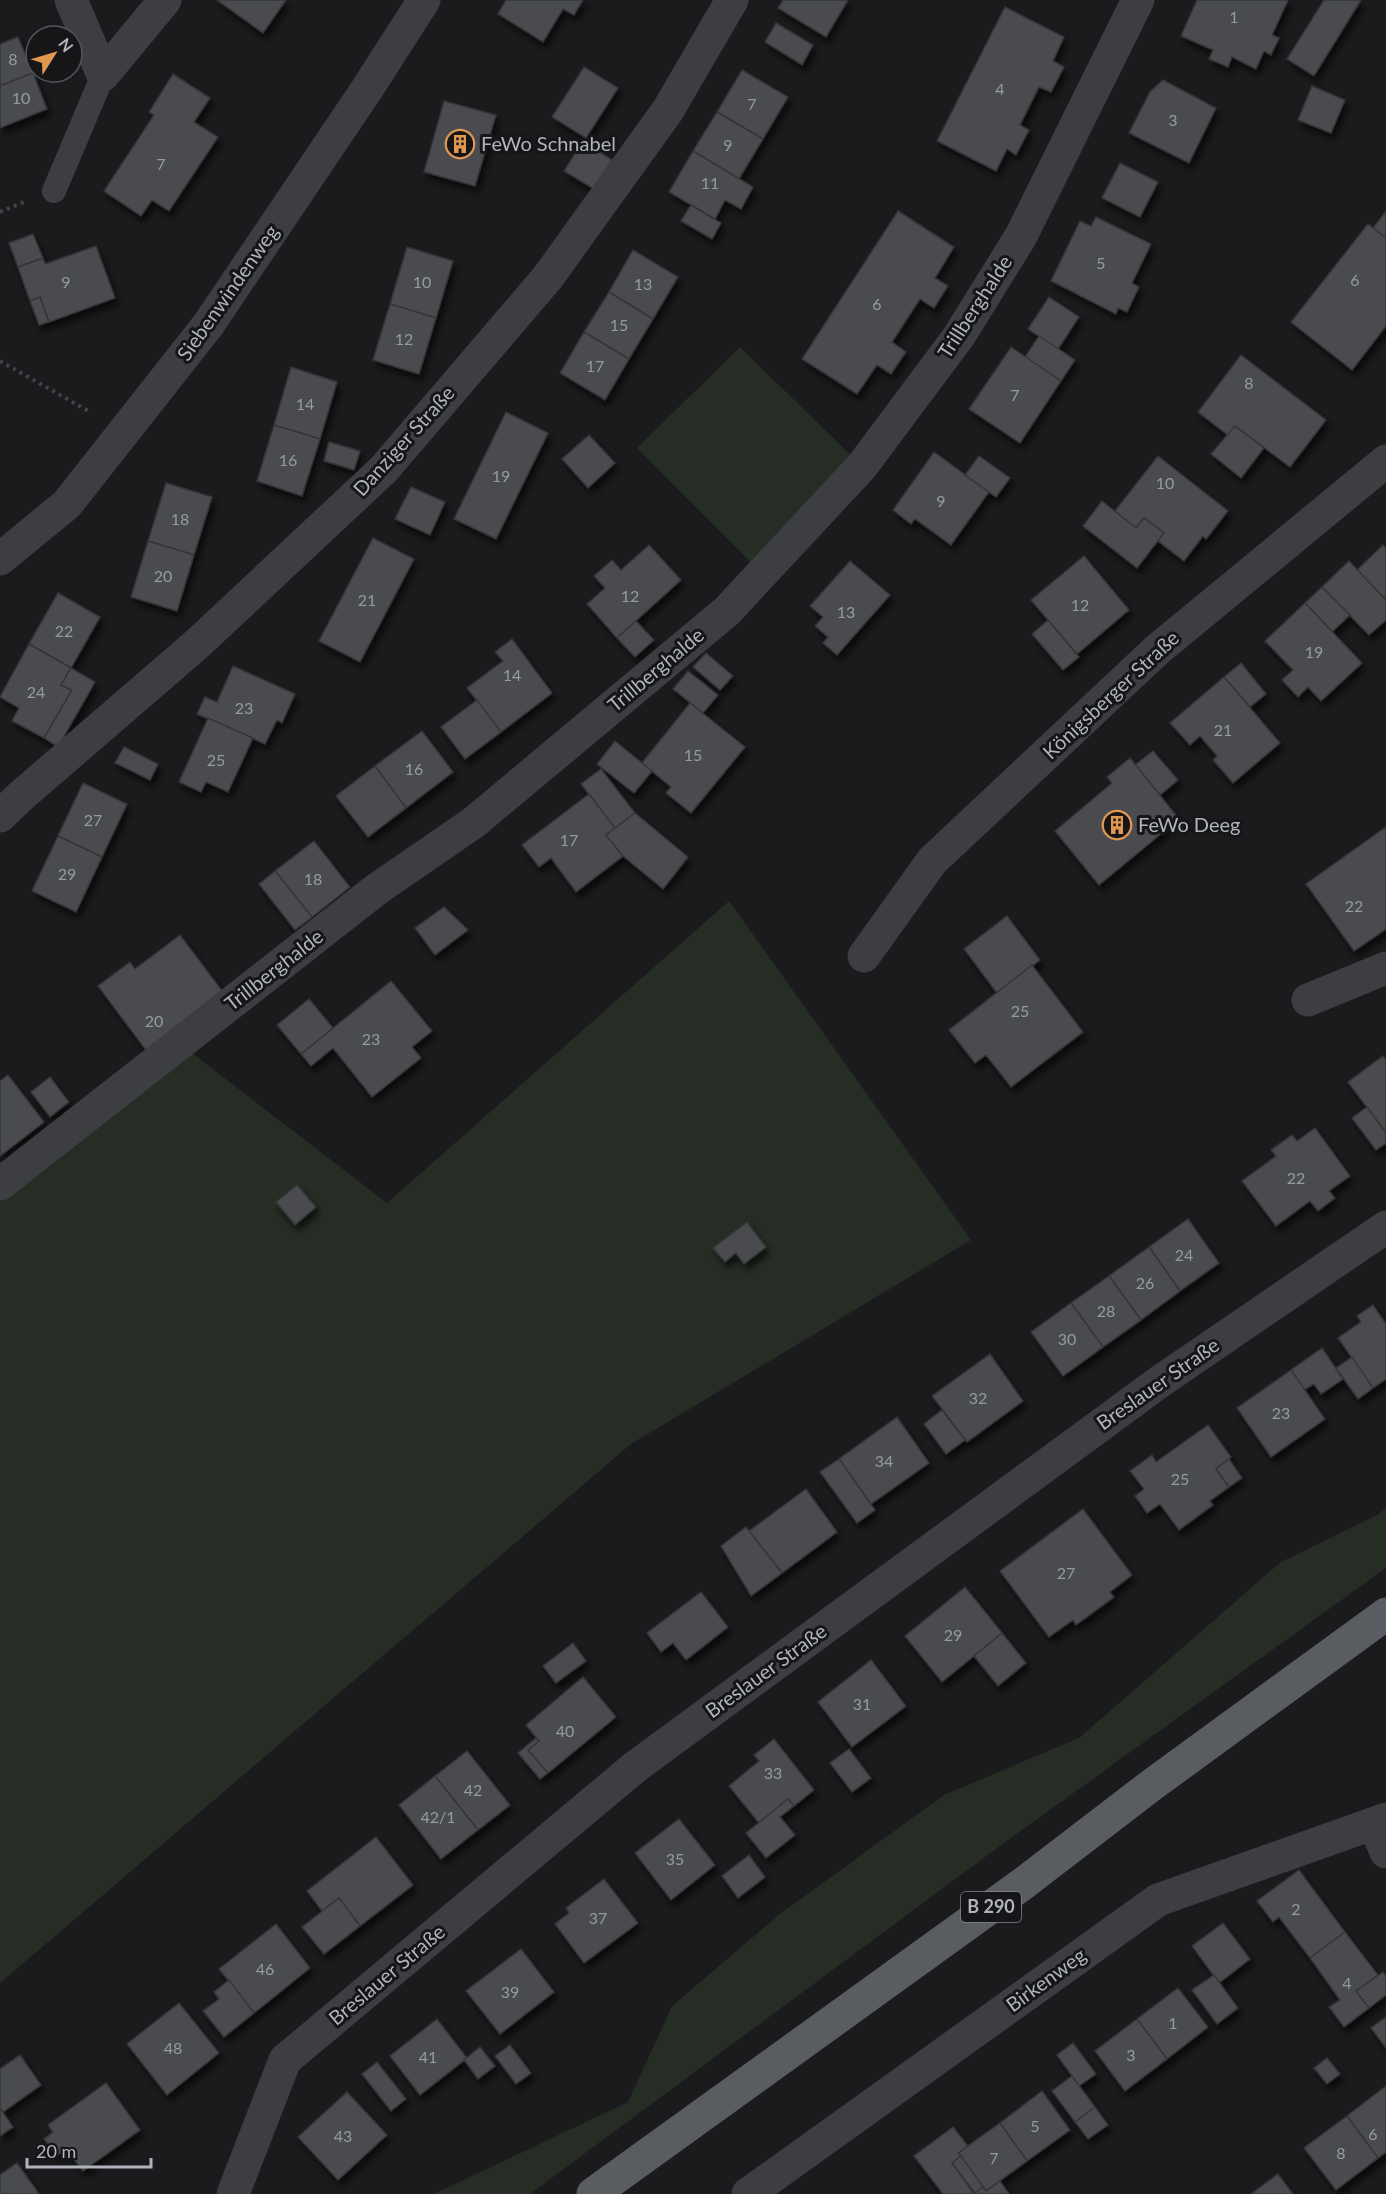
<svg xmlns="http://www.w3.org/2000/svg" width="1386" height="2194" viewBox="0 0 1386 2194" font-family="Lato,sans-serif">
<defs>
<filter id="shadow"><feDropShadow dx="3.5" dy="6" stdDeviation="3" flood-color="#0009"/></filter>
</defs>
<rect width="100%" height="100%" fill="#1b1b1d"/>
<!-- green -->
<g fill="#252d25">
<polygon points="740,347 862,466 762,574 637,448"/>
<polygon points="729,901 971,1240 631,1444 0,1983 0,1194 179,1043 387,1203"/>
<polygon points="1386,1508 1386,1568 1004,1843 530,2194 434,2194 628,2102 672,2006 780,1914 944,1795 1079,1738 1281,1562 1377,1515"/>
</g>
<!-- building -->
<g fill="#4a4c4f" stroke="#353639" stroke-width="1.5" filter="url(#shadow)">
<polygon points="217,0 286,0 263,33"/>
<polygon points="506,0 583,0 574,15 563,9 543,42 498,14"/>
<polygon points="783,0 848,0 826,37 778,8"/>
<polygon points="1197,0 1288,0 1272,35 1279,38 1271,55 1264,51 1256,69 1232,57 1228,67 1209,59 1213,50 1181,36"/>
<polygon points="1324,0 1361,0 1314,76 1287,59"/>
<polygon points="1005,7 1064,37 1053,61 1064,67 1051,92 1039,87 1020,125 1029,130 1016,155 1007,149 996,171 937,141"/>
<polygon points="776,23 813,45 802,65 765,42"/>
<polygon points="18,37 33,73 0,86 0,44"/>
<polygon points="584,67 618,88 586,138 552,117"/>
<polygon points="742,70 788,97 763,139 717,112"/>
<polygon points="33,73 47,109 0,128 0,86"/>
<polygon points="173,74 210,98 194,122 218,137 169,211 152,200 141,216 104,191 154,115 149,112"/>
<polygon points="1163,80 1216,108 1189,163 1129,133 1150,92"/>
<polygon points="1312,86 1345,100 1331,133 1298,120"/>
<polygon points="444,101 496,115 475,186 424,172"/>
<polygon points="717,112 763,139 739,179 693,151"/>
<polygon points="583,141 612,160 594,189 564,171"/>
<polygon points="693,151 753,187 741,209 725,200 715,219 669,192"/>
<polygon points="1120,163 1158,182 1140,217 1102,198"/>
<polygon points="691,205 721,223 712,239 681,221"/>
<polygon points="898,211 954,247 935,278 948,286 934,308 920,299 892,342 906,352 891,374 877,365 857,394 802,359"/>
<polygon points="1386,211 1386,238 1373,228"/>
<polygon points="1096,217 1151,244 1132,283 1139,287 1127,312 1118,308 1116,314 1051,281 1080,221 1091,226"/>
<polygon points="1368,224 1386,238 1386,326 1352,370 1291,322"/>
<polygon points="33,234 43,258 18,267 9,243"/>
<polygon points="96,246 115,298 49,322 40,297 30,301 18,267 43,258 45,264"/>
<polygon points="407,247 453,261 436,318 390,304"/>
<polygon points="633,250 678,277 653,319 609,292"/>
<polygon points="609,292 653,319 629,359 584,332"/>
<polygon points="40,297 49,322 39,325 30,301"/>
<polygon points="1049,297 1079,317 1058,349 1028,329"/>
<polygon points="390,304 436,318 419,374 373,360"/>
<polygon points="584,332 629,359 605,400 560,373"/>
<polygon points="1039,336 1075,360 1061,381 1025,357"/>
<polygon points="1011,347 1061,381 1020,443 969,409"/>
<polygon points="1241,355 1326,420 1290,467 1235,426 1229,436 1198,412"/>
<polygon points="291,367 337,382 320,439 274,425"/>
<polygon points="506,412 548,433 496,539 454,519"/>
<polygon points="274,425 320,439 302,496 257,481"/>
<polygon points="1235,426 1264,448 1241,478 1211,454"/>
<polygon points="589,435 615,463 588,488 562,459"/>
<polygon points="329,442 360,451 354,470 324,461"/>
<polygon points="934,452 989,492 951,545 915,519 911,524 893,510"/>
<polygon points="979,456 1010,478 996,497 965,475"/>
<polygon points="1158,456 1228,511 1206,539 1203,536 1184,561 1158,541 1164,533 1144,518 1136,528 1115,511"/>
<polygon points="166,483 212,497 194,555 148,541"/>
<polygon points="411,487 445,502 430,535 395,519"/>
<polygon points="1102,501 1136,528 1144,518 1164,533 1137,568 1083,526"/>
<polygon points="373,538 414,559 360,662 319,641"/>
<polygon points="148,541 194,555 177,611 131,597"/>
<polygon points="649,545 681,580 617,638 587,604 605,588 594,576 612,560 621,570"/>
<polygon points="1383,545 1386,548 1386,600 1357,570"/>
<polygon points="1084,556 1129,610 1077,654 1031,600"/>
<polygon points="850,561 890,595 837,655 823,643 828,637 815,626 823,617 810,606"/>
<polygon points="1349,561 1386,600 1386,620 1369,635 1322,587"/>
<polygon points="1322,587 1350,615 1332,632 1305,603"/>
<polygon points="58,593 100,617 71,668 29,644"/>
<polygon points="1305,603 1362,663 1321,701 1308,687 1298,697 1282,680 1293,670 1265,641"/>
<polygon points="1048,620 1079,657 1063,670 1032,634"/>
<polygon points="636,621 654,640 635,657 617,638"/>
<polygon points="512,639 552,693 501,732 467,688 503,661 495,652"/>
<polygon points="29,644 71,668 61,685 72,690 44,738 12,721 19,708 0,697"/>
<polygon points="706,653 733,676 720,690 693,667"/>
<polygon points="1241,663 1266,694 1250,707 1224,677"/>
<polygon points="233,666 295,694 282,723 277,720 265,744 197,714 205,697 217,702"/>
<polygon points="71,668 95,682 58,747 44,738 72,690 61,685"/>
<polygon points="688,671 718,695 703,713 673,689"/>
<polygon points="1224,677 1280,743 1233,783 1213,760 1217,756 1200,736 1190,745 1170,723"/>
<polygon points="477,700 501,732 465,759 441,727"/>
<polygon points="690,703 745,747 691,813 666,793 671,787 642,763"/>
<polygon points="208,718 253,738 228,792 206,782 201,792 179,782"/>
<polygon points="422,731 453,772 406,808 375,766"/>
<polygon points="615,741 652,771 634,793 597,764"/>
<polygon points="124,747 158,764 150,780 115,763"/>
<polygon points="1153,751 1178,780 1160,795 1135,765"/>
<polygon points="1130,758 1179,819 1099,885 1055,831 1112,783 1107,777"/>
<polygon points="375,766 406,808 368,837 336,796"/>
<polygon points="601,769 635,813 615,828 581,784"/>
<polygon points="83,783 127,804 102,857 58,836"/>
<polygon points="589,794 615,828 606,835 623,856 576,892 551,858 539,867 522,845"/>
<polygon points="635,813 688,857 663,889 623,856 606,835"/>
<polygon points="1386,827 1386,929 1354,951 1306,884"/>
<polygon points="58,836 102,857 76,912 32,891"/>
<polygon points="314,841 350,887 312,917 275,871"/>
<polygon points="275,871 312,917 295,930 259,884"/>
<polygon points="444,907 468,930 435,955 415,928"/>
<polygon points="1007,916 1040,960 997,993 964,949"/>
<polygon points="180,935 223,992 146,1050 98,986 130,962 135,969"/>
<polygon points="1032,965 1083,1032 1011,1087 986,1055 975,1063 949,1030"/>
<polygon points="391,981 432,1031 412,1047 421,1058 372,1097 333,1048 311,1066 301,1054"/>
<polygon points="309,999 333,1028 301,1054 277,1025"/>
<polygon points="1383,1056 1386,1060 1386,1133 1348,1082"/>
<polygon points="8,1075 44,1122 0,1156 0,1081"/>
<polygon points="50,1077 69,1102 50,1117 31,1092"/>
<polygon points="1367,1107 1386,1133 1386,1143 1376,1150 1352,1118"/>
<polygon points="1315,1128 1350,1176 1329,1191 1335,1198 1318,1211 1310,1201 1276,1226 1242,1181 1276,1156 1271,1150 1292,1135 1297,1141"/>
<polygon points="297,1185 316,1207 295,1225 276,1202"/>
<polygon points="1188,1219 1219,1263 1180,1291 1149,1247"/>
<polygon points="747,1222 766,1247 744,1264 736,1253 725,1262 713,1248"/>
<polygon points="1149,1247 1180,1291 1141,1320 1109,1276"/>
<polygon points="1109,1276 1141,1320 1103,1347 1071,1303"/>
<polygon points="1071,1303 1103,1347 1063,1376 1031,1332"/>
<polygon points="1373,1305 1386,1324 1386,1379 1373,1388 1338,1338 1361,1322 1357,1316"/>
<polygon points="1322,1348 1343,1379 1321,1394 1314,1384 1304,1390 1291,1370"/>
<polygon points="990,1354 1023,1401 967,1442 932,1396"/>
<polygon points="1352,1357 1373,1388 1358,1399 1336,1368"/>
<polygon points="1291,1370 1325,1419 1271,1457 1237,1408"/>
<polygon points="942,1410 965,1440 946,1454 924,1424"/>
<polygon points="897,1417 929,1463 871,1504 839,1459"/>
<polygon points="1208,1425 1231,1457 1216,1469 1229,1487 1210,1501 1213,1505 1179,1530 1160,1504 1147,1513 1135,1496 1144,1489 1130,1471 1152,1455 1156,1462"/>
<polygon points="839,1459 875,1510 857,1523 820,1472"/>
<polygon points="1229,1459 1242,1478 1229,1487 1216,1469"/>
<polygon points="806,1489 837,1532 782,1573 749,1531"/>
<polygon points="1083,1509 1132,1575 1110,1592 1114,1597 1076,1625 1073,1620 1049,1637 1000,1571"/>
<polygon points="746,1527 782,1573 751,1596 721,1546"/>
<polygon points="965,1587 1002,1633 942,1682 905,1636"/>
<polygon points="701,1592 728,1627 686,1660 673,1643 661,1652 647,1633"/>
<polygon points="1002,1633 1026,1663 998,1686 974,1656"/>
<polygon points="573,1643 586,1661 556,1683 543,1666"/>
<polygon points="871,1660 906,1706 852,1747 818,1702"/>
<polygon points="583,1677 616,1717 548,1773 528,1750 539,1741 526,1725"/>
<polygon points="536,1738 539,1741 528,1750 548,1773 540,1779 518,1753"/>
<polygon points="774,1739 814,1790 794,1806 788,1799 759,1823 729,1786 759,1761 754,1755"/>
<polygon points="849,1749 871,1778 852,1792 830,1763"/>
<polygon points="467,1751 510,1805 478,1830 435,1776"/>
<polygon points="435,1776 478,1830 441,1859 399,1805"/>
<polygon points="788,1799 794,1806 780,1817 795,1835 766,1858 746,1833"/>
<polygon points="679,1819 715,1865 671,1900 635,1853"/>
<polygon points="376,1837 413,1885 360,1926 339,1898 322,1911 307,1891"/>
<polygon points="749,1855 765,1877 738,1898 722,1876"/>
<polygon points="1299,1870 1345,1932 1310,1958 1279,1917 1273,1922 1257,1901"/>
<polygon points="604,1879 638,1923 584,1963 555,1924 569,1913 566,1908"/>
<polygon points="339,1898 360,1926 324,1954 302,1927"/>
<polygon points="1223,1923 1250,1959 1219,1983 1192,1946"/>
<polygon points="276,1924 310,1968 254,2013 219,1969"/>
<polygon points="1345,1932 1378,1975 1356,1991 1369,2008 1344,2027 1329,2007 1340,2000 1310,1958"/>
<polygon points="521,1949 554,1992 500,2034 466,1991"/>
<polygon points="1383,1972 1386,1976 1386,1995 1369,2008 1356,1991"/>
<polygon points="1214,1975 1238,2008 1217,2024 1192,1990"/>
<polygon points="229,1980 254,2013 224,2037 203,2011 219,1999 214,1992"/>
<polygon points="1178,1988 1208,2027 1167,2059 1137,2019"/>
<polygon points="179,2003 219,2053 167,2095 127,2044"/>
<polygon points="1386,2017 1386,2048 1371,2028"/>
<polygon points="437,2019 467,2058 420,2095 390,2056"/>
<polygon points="1137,2019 1167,2059 1125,2091 1095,2051"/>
<polygon points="1073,2043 1096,2074 1079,2086 1057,2055"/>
<polygon points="510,2045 531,2073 516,2084 495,2056"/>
<polygon points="480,2047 495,2066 478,2079 464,2060"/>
<polygon points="20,2055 41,2085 3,2112 0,2108 0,2069"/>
<polygon points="1327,2058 1340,2074 1327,2084 1314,2068"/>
<polygon points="377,2062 406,2099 391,2111 362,2074"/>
<polygon points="1072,2076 1095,2107 1075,2122 1052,2091"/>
<polygon points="106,2083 140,2130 83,2171 66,2149 57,2156 44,2139 53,2132 48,2125"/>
<polygon points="1386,2086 1386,2152 1378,2158 1347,2116"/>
<polygon points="1042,2091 1070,2130 1027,2161 1000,2123"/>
<polygon points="347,2092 387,2135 338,2180 298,2137"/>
<polygon points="1095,2107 1108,2125 1088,2139 1075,2122"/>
<polygon points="0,2108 13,2127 0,2136"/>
<polygon points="1347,2116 1378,2158 1336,2190 1304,2148"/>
<polygon points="1000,2123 1027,2161 986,2191 958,2153"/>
<polygon points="953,2127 968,2146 958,2153 961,2156 952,2163 974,2194 943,2194 914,2156"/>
<polygon points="961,2156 983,2187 975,2193 952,2163"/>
<polygon points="17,2163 39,2194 0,2194 0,2175"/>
<polygon points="1278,2174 1293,2194 1251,2194"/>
<polygon points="1000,2181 1009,2194 974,2194 983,2187 986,2191"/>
</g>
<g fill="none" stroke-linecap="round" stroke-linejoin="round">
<!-- path -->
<g stroke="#424548" stroke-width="4" stroke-dasharray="3 4.5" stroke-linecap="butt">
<polyline points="0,212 24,202"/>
<polyline points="0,361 90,412"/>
</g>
<!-- lane -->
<polyline stroke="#3c3e42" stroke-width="24" points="54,191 103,75"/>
<!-- street -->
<g stroke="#3c3e42" stroke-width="33">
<polyline points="71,0 103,75 165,0"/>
<polyline points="0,559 67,504 208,325 367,89 424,0"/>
<polyline points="0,816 21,796 197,644 384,469 548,277 668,110 732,0"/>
<polyline points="864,956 932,861 1157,650 1386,461"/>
<polyline points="1308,1000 1386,968"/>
<polyline points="0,1184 377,889 473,823 727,611 862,466 959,336 1021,236 1138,0"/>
<polyline points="1375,1825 1386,1852"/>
<polyline points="233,2194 285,2060 635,1767 1162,1380 1386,1227"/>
<polyline points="748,2194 1158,1900 1386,1819"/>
</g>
<!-- primary -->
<polyline stroke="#595c60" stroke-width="33" points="593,2194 1024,1883 1153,1784 1386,1614"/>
</g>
<!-- icons -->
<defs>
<g id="building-ring" transform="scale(1.5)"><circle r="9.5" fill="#161618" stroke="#e09750" stroke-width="1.5"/><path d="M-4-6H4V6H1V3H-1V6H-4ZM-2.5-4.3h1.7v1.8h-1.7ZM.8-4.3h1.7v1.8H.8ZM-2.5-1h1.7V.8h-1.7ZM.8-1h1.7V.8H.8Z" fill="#e09750"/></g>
</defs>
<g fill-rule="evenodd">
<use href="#building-ring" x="460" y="144"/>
<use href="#building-ring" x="1117" y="825"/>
</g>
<g text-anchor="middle" stroke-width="6" stroke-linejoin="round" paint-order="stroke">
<!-- number labels -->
<g font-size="16" fill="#969ba0">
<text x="1234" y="23">1</text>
<text x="13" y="65">8</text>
<text x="1000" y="95">4</text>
<text x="21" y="104">10</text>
<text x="752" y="110">7</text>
<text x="1173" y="126">3</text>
<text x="728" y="151">9</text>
<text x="161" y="170">7</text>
<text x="710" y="189">11</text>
<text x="1101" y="269">5</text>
<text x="1355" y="286">6</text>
<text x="66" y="288">9</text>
<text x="422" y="288">10</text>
<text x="643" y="290">13</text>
<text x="877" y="310">6</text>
<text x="619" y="331">15</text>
<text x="404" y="345">12</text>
<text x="595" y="372">17</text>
<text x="1249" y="389">8</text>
<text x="1015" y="401">7</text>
<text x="305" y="410">14</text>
<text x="288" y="466">16</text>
<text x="501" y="482">19</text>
<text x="1165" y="489">10</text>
<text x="941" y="507">9</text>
<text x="180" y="525">18</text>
<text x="163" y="582">20</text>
<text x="630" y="602">12</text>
<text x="367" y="606">21</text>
<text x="1080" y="611">12</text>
<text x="846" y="618">13</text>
<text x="64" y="637">22</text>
<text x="1314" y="658">19</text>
<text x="512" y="681">14</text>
<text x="36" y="698">24</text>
<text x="244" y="714">23</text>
<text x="1223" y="736">21</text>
<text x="693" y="761">15</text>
<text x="216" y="766">25</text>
<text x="414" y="775">16</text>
<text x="93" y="826">27</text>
<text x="569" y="846">17</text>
<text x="67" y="880">29</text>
<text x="313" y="885">18</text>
<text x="1354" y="912">22</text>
<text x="1020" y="1017">25</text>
<text x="154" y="1027">20</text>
<text x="371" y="1045">23</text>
<text x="1296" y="1184">22</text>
<text x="1184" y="1261">24</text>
<text x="1145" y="1289">26</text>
<text x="1106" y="1317">28</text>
<text x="1067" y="1345">30</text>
<text x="978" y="1404">32</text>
<text x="1281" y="1419">23</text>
<text x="884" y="1467">34</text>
<text x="1180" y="1485">25</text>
<text x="1066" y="1579">27</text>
<text x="953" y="1641">29</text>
<text x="862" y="1710">31</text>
<text x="565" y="1737">40</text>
<text x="773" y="1779">33</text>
<text x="473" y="1796">42</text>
<text x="438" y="1823">42/1</text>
<text x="675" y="1865">35</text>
<text x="1296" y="1915">2</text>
<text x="598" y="1924">37</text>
<text x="265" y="1975">46</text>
<text x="1347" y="1989">4</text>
<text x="510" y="1998">39</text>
<text x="1173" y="2029">1</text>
<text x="173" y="2054">48</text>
<text x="1131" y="2061">3</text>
<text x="428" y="2063">41</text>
<text x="1035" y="2132">5</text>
<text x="1373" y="2140">6</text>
<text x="343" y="2142">43</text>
<text x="1341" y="2159">8</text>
<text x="994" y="2164">7</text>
</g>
<!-- shield labels -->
<rect fill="#161618" stroke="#81858a" stroke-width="1.5" x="961" y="1892" width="60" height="30" rx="4.5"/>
<g font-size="18" font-weight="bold" fill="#afb5bb">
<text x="991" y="1913">B 290</text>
</g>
<!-- poi labels -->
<g font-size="20" fill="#afb5bb" stroke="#161618" text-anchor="start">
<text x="481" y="151">FeWo Schnabel</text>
<text x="1138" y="832">FeWo Deeg</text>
</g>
<!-- street labels -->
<g font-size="20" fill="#afb5bb" stroke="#161618">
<text transform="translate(228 293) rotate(-55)" y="7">Siebenwindenweg</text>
<text transform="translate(975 307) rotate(-57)" y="7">Trillberghalde</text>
<text transform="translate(404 441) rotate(-48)" y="7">Danziger Straße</text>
<text transform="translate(656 670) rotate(-40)" y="7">Trillberghalde</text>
<text transform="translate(1111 695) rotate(-43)" y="7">Königsberger Straße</text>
<text transform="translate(274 970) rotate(-38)" y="7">Trillberghalde</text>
<text transform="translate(1158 1384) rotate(-35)" y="7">Breslauer Straße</text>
<text transform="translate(766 1671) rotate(-36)" y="7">Breslauer Straße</text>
<text transform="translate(387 1975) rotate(-40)" y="7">Breslauer Straße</text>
<text transform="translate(1046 1980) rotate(-36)" y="7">Birkenweg</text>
</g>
</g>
<!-- north arrow -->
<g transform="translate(54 54) rotate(53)"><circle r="28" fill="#161618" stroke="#535659" stroke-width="1.5"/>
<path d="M0-4.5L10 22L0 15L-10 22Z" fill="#e09750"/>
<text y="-9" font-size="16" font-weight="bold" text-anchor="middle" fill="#afb5bb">N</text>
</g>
<!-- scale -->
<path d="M27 2158v9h124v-9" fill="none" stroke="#afb5bb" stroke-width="3"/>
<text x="36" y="2158" font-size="18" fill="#afb5bb" stroke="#161618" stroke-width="4.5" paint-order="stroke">20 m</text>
</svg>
